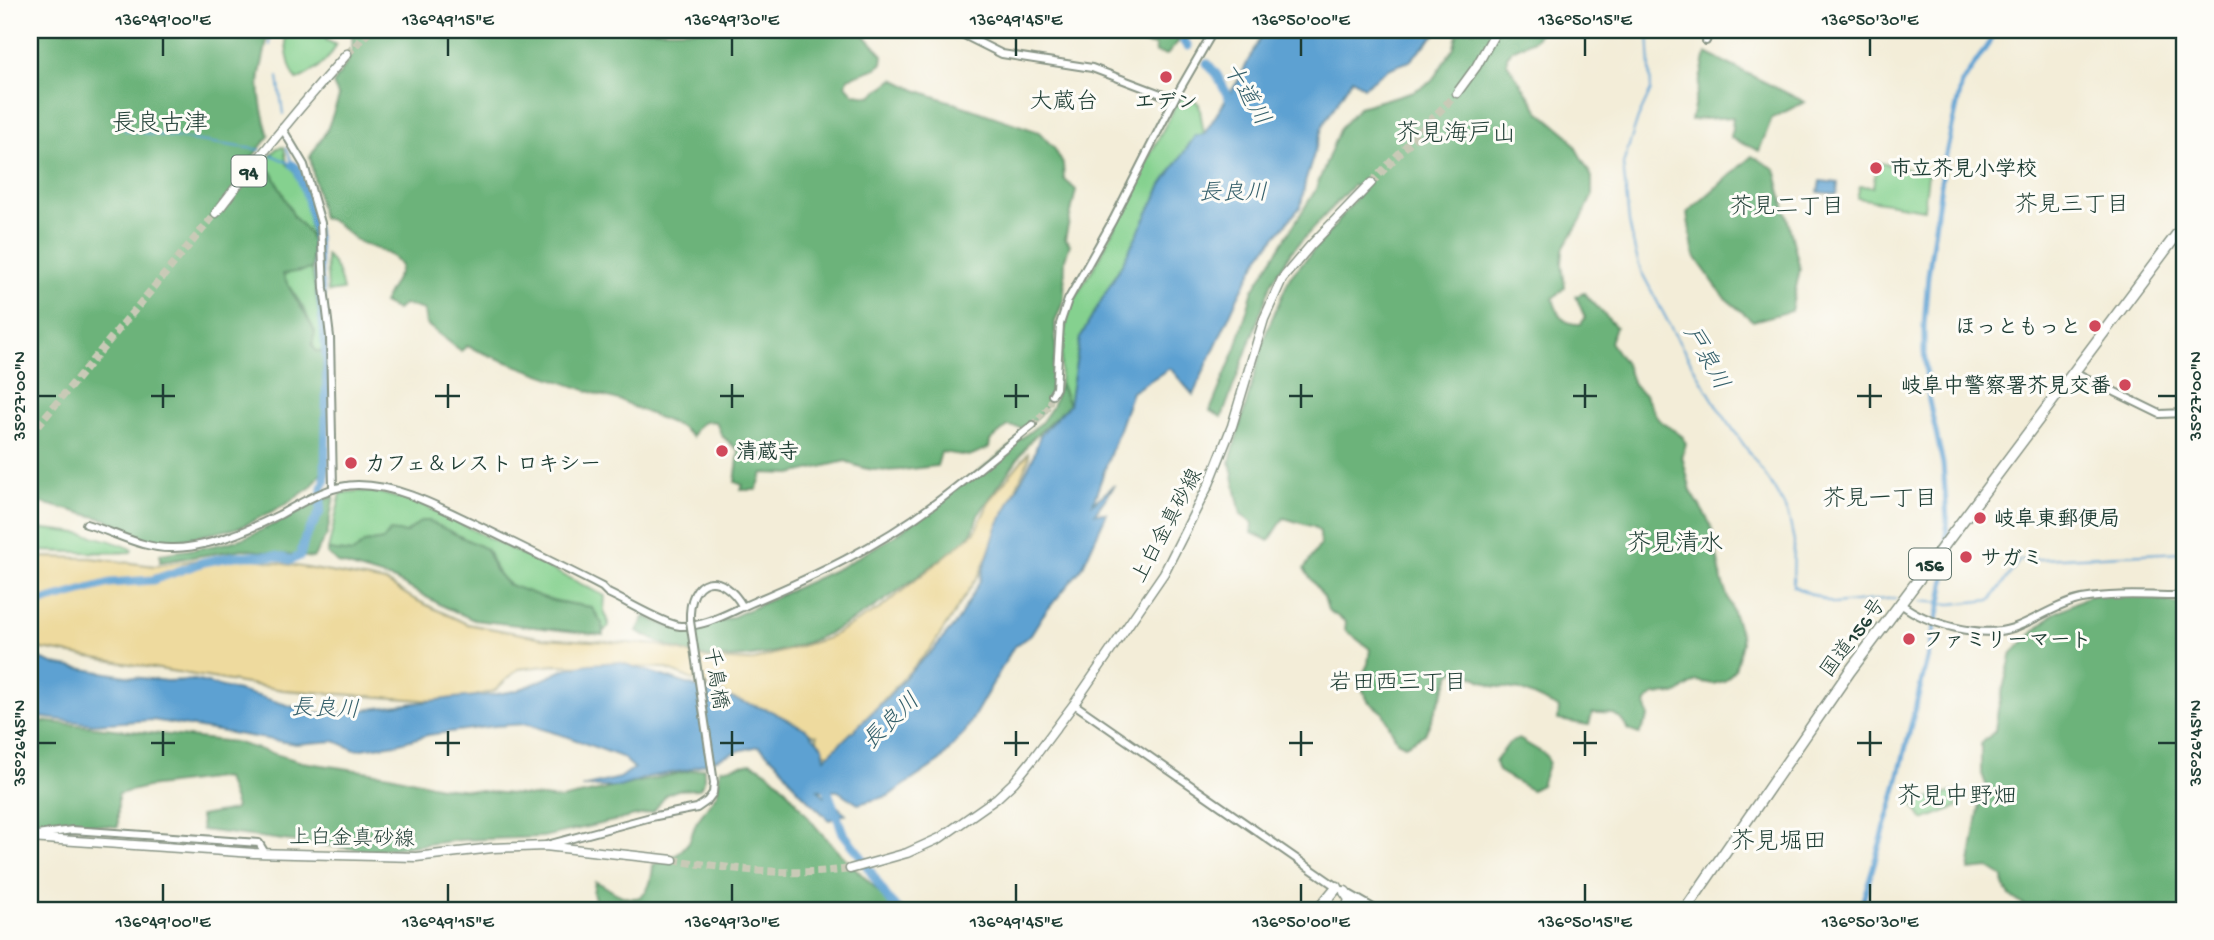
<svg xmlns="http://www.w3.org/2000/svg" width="2214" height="940" viewBox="0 0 2214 940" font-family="'Gochi Hand','Klee One',sans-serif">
<rect width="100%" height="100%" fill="#fdfcf7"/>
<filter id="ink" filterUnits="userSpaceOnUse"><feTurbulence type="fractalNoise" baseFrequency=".0143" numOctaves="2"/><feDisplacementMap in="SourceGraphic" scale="14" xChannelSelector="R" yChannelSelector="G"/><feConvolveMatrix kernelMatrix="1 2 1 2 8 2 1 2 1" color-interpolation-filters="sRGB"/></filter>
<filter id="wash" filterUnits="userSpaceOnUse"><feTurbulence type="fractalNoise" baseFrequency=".00686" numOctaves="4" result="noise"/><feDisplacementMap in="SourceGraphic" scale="28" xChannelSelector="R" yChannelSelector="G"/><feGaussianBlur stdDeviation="1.57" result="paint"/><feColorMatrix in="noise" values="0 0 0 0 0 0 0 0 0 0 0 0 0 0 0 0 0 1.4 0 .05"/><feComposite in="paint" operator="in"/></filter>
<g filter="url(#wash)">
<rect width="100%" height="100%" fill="#f3edd8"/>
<!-- green -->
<g fill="#85d18f" stroke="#528762" stroke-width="2">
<path d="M285,30H328L326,40L336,45C329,62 313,72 297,80C287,66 286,46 285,30Z"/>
<polygon points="1181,95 1186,101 1193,99 1199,104 1204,134 1123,262 1080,338 1069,405 1060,383 1062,344 1068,314 1077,294 1099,259 1138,178"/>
<polygon points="284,147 287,164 294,170 307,201 312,241 308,232 294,217 272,172 262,166 277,148"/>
<polygon points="1877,162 1928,174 1924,209 1857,198 1860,186 1873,187"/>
<path d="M326,255C336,265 340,276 343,290L328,292Z"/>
<path d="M312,269L323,340L325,352L316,351C308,339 312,325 306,313C299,299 288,288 283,274Z"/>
<path d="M360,491L380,493L423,505L605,596L604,610L609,626L604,631L598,616L591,607C570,604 520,595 505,581C496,573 493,563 489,552L421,521L409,532L376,543H364L353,553L328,550L341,493Z"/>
<path d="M30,528C70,531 94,533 132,549L131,552C97,554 63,551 30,551Z"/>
<polygon points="1953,792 1957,807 1923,820 1912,803"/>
</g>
<!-- forest -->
<g fill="#6cb37a" stroke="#467857" stroke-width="2">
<path d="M30,30H268C267,45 263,59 260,74C257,94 263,117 269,136L251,159L272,172L294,217L308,232L312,241V269L283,274C291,295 306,312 315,332L312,345L316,351L325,352L323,369V471L311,487L285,505L241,527L173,542L146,540L108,520L30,500Z"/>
<path d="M350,30H855L866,37L883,55L882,63L877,68L848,78L846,85L854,94L871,96L894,79L916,90L1039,132L1054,148L1063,164L1064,179L1076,190L1065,239L1070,244L1065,259L1064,299L1055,322L1056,349L1051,390L1046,407L1034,421L1021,428L1008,426L990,441L989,448L969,456L941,452L937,466C905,469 875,477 846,461L791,474L763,473L756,490H741L743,485L735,482L739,451L722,436L716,422C703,419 697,425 692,437L681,427L633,407C623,399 609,398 597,394C553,379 509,364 467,346L461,351L426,324L424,310L404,304L397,310L383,303L399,273L401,266C391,250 373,250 358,241C345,233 338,220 322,218L310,157L327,130L339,97L333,84C344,67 359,51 350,30Z"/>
<polygon points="1085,30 1177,30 1178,42 1167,55 1156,53 1155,46"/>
<path d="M1458,30H1542L1534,40L1512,50L1507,56V63L1539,111L1569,136L1592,177V196L1582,218L1563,249L1562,264L1565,287L1553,298C1557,315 1563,325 1581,324L1585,318L1576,296L1584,293L1616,327L1610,342L1627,367L1633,385L1645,395L1658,419L1683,437L1686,444L1682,456L1691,491L1711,525L1722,581L1741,635L1742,643L1735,670L1724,681L1713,684L1697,681L1675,694L1655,695L1648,699L1646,703L1648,717L1639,734L1628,730C1617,711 1613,713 1592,713L1589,725L1558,720L1559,708L1520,690L1492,686L1459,669L1451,674L1425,734L1405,745L1397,741L1383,713L1368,701L1359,682L1368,664L1370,649L1345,630L1346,622L1328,610L1324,597L1304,569L1320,545V532L1314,527L1284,518L1269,541L1252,533L1253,523L1241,515L1230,461L1267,330L1290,277L1334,227L1362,190L1353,185L1291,252L1272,282L1222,417L1210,411L1236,348L1253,290L1315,191L1339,130L1359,107L1414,91L1431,82L1454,47Z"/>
<polygon points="1706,53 1805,102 1772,118 1759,151 1731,138 1733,117 1691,120"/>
<polygon points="1752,156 1775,169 1800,269 1791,311 1753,321 1724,297 1694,255 1687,213"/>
<path d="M1060,383L1069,405L1031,440L978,515L973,530L965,541C897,591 832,649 745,657C731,658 716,659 702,656C679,652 657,642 637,631L645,616L669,627L677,628L707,626L733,617L841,567L896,535L1041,423L1052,407Z"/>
<path d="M334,496L327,535L313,558L243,549L160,562V554C189,549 219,547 246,537C276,525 303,507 334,496Z"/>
<polygon points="421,521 429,521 486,549 495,570 507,584 553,601 591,607 602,623 603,635 474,620 443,606 395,580 338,563 327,554 328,550 353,553 364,543 383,540 390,531 406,533"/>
<path d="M2098,591L2143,595L2184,606V910H2087L2049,902L2037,910H2033C2019,902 2003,896 2003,877L1989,868L1969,870L1981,796L1988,790L1981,771V744L1995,731L1998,709L2012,653L2053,614Z"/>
<polygon points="30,720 234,742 302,762 390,775 440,787 561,799 704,768 704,782 699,789 678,790 667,794 653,812 543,837 460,840 371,851 202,830 200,816 234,810 236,807 226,779 218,778 147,787 118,794 118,827 75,823 30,830"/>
<polygon points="1519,739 1546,755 1549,762 1541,785 1531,790 1498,771 1495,762 1509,743"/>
<path d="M751,763C784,776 801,812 824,836C848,862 873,886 898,910H598L593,893L595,882C601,883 604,886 609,889C639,908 651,896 653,865L678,854L689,842L696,823L717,793L720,769Z"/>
</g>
<!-- sand -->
<polygon fill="#eeda9e" stroke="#868c69" stroke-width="2" points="1028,453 1029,458 980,573 932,647 833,755 818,751 817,735 779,725 721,692 665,668 555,665 518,669 494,691 451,702 283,690 30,647 30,557 91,558 155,566 210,558 256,559 386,582 414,599 467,624 543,638 658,645 709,659 751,661 828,638 881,608 975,532 991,498"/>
<!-- water -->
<g fill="#5da1d2" stroke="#3e6f83" stroke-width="2">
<polygon points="1264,30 1439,30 1410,61 1388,69 1364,87 1352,79 1323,125 1305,183 1301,206 1261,254 1237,299 1193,395 1170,368 1132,392 1093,503 1115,485 1095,513 1107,513 1082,568 1043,615 1031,634 1013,648 965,732 940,761 888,796 858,804 838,791 818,790 846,814 829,820 799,791 779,764 759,746 738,751 687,770 648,777 620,787 582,787 620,778 634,768 622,757 568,737 526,724 494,726 428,735 396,744 355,750 335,741 296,744 152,720 94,724 30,716 30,655 53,664 132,677 167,681 195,680 258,696 313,713 340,713 453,698 491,695 515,691 536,683 565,669 589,664 619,662 771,711 806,729 823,747 825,758 887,698 909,673 934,649 957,622 979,583 997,527 1033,458 1040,435 1069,405 1080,338 1123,262 1162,185 1195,136 1204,134 1238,81"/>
<polygon points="1820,181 1838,183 1837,194 1818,192"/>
</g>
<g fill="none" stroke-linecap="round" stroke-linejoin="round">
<!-- stream -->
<g stroke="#5da1d2" stroke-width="2">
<polyline points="270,30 270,45"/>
<polyline points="1648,30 1651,90 1638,118 1623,164 1629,222 1635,251 1641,271 1676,337 1718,408 1770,482 1783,504 1789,518 1794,541 1793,586 1834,604 1896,598"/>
<polyline points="278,77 283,114"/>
<polyline points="124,130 261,150"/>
<polyline points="287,148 292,163"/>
<polyline points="272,155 293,165"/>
<polyline points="1920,601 1951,604 1991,600 2020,560 2184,552"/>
</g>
<!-- canal -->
<polyline stroke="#5da1d2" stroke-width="5" points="1860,910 1892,804 1942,597 1946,572 1947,520 1943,464 1929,401 1924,351 1924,325 1928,276 1944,163 1962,83 1993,37 2001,30"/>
<!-- river -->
<g stroke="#5da1d2" stroke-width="9">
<polyline points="1184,30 1184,42 1188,46"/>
<polyline points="1695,30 1719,30"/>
<polyline points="1207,63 1217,75 1233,106"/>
<polyline points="30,605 110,583 153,580 204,562 235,556 276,556 291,560 300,556 305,538 320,512 322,487 325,482 327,362 315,230 308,199 297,168 293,165"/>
<polyline points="824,781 843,833 858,852 888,899 899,910"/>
</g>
</g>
</g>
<g filter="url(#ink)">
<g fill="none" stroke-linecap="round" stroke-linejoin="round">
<!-- minor-tunnel -->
<polyline stroke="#c9cab7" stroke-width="6" stroke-dasharray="6 3" stroke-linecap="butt" points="1033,425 1049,406 1052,395"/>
<!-- major-tunnel -->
<g stroke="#c9cab7" stroke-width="8" stroke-dasharray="8 4" stroke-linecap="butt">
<polyline points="347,54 371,30"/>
<polyline points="1371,183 1457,93"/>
<polyline points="30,435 216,213"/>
<path d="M673,860C732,869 790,877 850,869"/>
</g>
<!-- minor casing -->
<g stroke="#899586" stroke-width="10">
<g id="minor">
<polyline points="954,30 1002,54 1092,68 1166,96"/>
<polyline points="1706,41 1710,30"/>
<polyline points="282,128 304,165 321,223 324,288 330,337 333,488"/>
<polyline points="2074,372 2160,414 2184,413"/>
<polyline points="1052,395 1056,388 1060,324 1068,300 1113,220 1177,94 1214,30"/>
<path d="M86,524C115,532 142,549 173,548C207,548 249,530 279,515C303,502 329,485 358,485C398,485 437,506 473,523C516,544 559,565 602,587L608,593C624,600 665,625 680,626C706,627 728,613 751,603C815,576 877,547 933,505C967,480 1000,451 1033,425"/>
<path d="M1901,604C1927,624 1981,639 2013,628C2036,620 2057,604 2082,599C2115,593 2151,596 2184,596"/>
<path d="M690,621C688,576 721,568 743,607"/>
<polyline points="1074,704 1337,887 1377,910"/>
<polyline points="37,835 72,830 259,843 265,853"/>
<polyline points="547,845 651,817 697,808 707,801 713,793 714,783"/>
<polyline points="1349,896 1365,910"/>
</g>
</g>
<!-- major casing -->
<g stroke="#899586" stroke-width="11">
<g id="major">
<polyline points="1457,93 1476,67 1495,33"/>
<path d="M216,213C258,158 301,105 347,54"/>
<polyline points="30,838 254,853 416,857 492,848 545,846 673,860"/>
<polyline points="850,869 907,853 940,838 997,798 1014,782 1032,760 1074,704 1164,573 1209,484 1232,426 1264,319 1282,279 1311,245 1371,183"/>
</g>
</g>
<!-- highway casing -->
<g stroke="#899586" stroke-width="13">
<g id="highway">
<polyline points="1345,892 1350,899 1347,910"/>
<polyline points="1318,910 1337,887"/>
<polyline points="1685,910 1850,671 2184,225"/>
</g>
</g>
<!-- minor -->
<use href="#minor" stroke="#fff" stroke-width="6"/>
<!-- major -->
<use href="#major" stroke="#fff" stroke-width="8"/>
<!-- highway -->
<use href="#highway" stroke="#fff" stroke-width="10"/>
<!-- minor-bridge casing -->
<g stroke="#899586" stroke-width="10" stroke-linecap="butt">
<polyline id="minor-bridge" points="690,621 714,783"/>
</g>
<!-- minor-bridge -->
<use href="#minor-bridge" stroke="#fff" stroke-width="6"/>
</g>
</g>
<!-- ticks -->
<path fill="none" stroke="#1f3d34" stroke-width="2.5" d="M163,38V56M448,38V56M732,38V56M1016,38V56M1301,38V56M1585,38V56M1870,38V56M163,384V408M448,384V408M732,384V408M1016,384V408M1301,384V408M1585,384V408M1870,384V408M38,396H56M151,396H175M435,396H460M720,396H744M1004,396H1029M1289,396H1313M1573,396H1597M1857,396H1882M2158,396H2176M163,731V756M448,731V756M732,731V756M1016,731V756M1301,731V756M1585,731V756M1870,731V756M38,743H56M151,743H175M435,743H460M720,743H744M1004,743H1029M1289,743H1313M1573,743H1597M1857,743H1882M2158,743H2176M163,884V902M448,884V902M732,884V902M1016,884V902M1301,884V902M1585,884V902M1870,884V902"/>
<!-- markers -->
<g fill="#d1495b" stroke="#fdfcf7" stroke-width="2.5">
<circle cx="1166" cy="77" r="7"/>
<circle cx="1876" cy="168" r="7"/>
<circle cx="2095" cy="326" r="7"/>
<circle cx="2125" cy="385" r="7"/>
<circle cx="722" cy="451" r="7"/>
<circle cx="351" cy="463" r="7"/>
<circle cx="1980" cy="518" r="7"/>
<circle cx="1966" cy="557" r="7"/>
<circle cx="1909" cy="639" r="7"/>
</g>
<g text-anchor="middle" stroke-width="6" stroke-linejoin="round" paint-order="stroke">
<!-- shield labels -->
<g fill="#fdfcf7" stroke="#62766e" stroke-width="2">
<rect x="231.5" y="155.5" width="35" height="31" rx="5"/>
<rect x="1909" y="548.5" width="42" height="31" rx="5"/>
</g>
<g font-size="19" font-weight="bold" fill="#1f3d34">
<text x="249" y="178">94</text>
<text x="1930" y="571">156</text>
</g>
<!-- poi labels -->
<g font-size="21" font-weight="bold" fill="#1f3d34" stroke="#fdfcf7" text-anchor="start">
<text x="1166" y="108" text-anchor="middle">エデン</text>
<text x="1890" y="175">市立芥見小学校</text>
<text x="2081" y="333" text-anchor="end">ほっともっと</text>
<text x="2111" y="392" text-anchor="end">岐阜中警察署芥見交番</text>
<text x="736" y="458">清蔵寺</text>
<text x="365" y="470">カフェ＆レスト ロキシー</text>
<text x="1994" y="525">岐阜東郵便局</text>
<text x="1980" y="564">サガミ</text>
<text x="1923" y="646">ファミリーマート</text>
</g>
<!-- street labels -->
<g font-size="21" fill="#1f3d34" stroke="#fdfcf7">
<text transform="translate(1166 525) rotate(-62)" y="7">上白金真砂線</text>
<text transform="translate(1852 637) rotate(-53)" y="7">国道156号</text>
<text transform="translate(717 678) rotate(81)" y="7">千鳥橋</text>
<text transform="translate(352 837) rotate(1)" y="7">上白金真砂線</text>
</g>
<!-- water labels -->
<g font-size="23" font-style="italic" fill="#35606b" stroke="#fdfcf7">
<text transform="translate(1248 93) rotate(59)" y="8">十道川</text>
<text x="1233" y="199">長良川</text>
<text transform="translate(1708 357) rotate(61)" y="8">戸泉川</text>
<text transform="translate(325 707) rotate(2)" y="8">長良川</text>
<text transform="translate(890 720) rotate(-44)" y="8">長良川</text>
</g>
<!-- neighbourhood labels -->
<g font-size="23" fill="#1f3d34" stroke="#fdfcf7">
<text x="1064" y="108">大蔵台</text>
<text x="2072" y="211">芥見三丁目</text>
<text x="1787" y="213">芥見二丁目</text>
<text x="1880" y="505">芥見一丁目</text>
<text x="1398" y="689">岩田西三丁目</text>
</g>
<!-- quarter labels -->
<g font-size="24" fill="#1f3d34" stroke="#fdfcf7">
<text x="160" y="130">長良古津</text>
<text x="1456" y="140">芥見海戸山</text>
<text x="1675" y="550">芥見清水</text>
<text x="1957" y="803">芥見中野畑</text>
<text x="1779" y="848">芥見堀田</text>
</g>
</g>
<!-- margin -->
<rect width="2214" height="940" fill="none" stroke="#fdfcf7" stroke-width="77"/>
<rect x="38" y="38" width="2138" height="864" fill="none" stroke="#1f3d34" stroke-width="2.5"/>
<g font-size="18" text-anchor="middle" fill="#1f3d34">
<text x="163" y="25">136°49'00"E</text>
<text x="448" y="25">136°49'15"E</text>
<text x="732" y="25">136°49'30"E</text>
<text x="1016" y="25">136°49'45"E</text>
<text x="1301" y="25">136°50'00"E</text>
<text x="1585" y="25">136°50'15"E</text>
<text x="1870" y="25">136°50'30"E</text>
<text transform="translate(19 396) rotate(-90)" y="6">35°27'00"N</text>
<text transform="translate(2195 396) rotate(-90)" y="6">35°27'00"N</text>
<text transform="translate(19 743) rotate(-90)" y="6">35°26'45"N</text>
<text transform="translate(2195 743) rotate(-90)" y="6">35°26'45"N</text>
<text x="163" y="927">136°49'00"E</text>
<text x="448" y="927">136°49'15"E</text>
<text x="732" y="927">136°49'30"E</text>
<text x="1016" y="927">136°49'45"E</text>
<text x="1301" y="927">136°50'00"E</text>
<text x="1585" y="927">136°50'15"E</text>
<text x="1870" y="927">136°50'30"E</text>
</g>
</svg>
